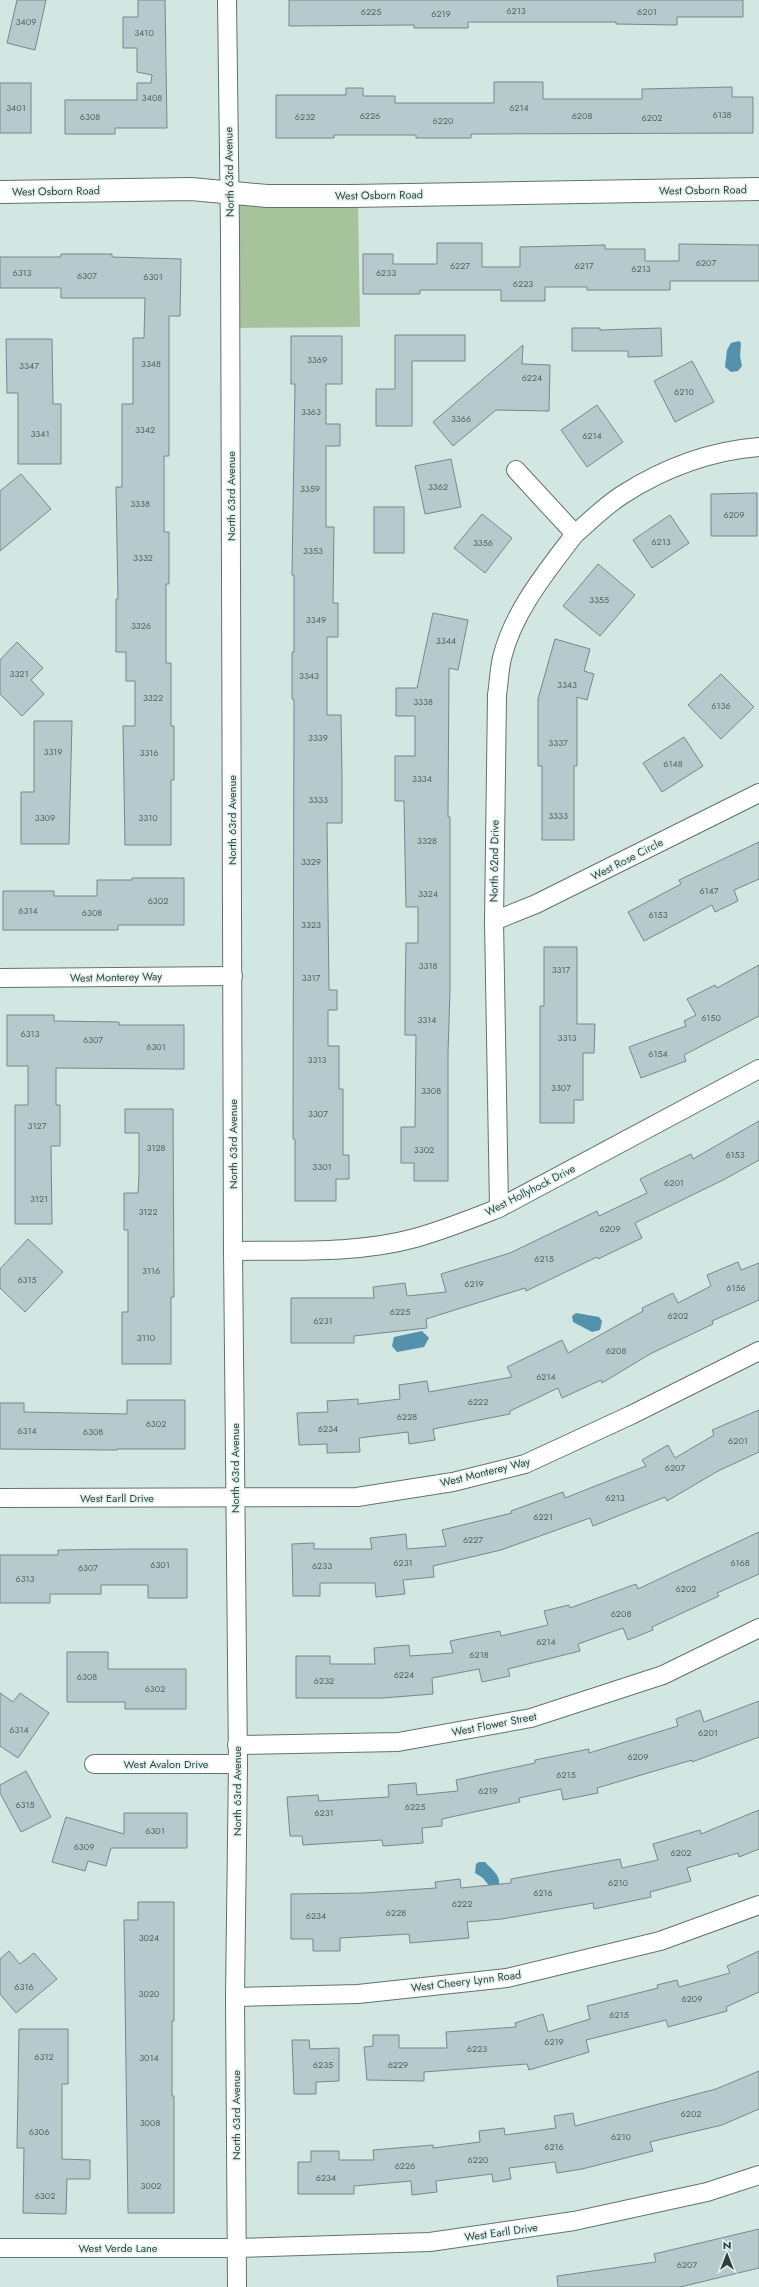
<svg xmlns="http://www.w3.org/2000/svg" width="759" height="2287" viewBox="0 0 759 2287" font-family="Jost,sans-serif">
<rect width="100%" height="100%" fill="#d2e6e2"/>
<!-- green -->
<polygon fill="#a6c39c" points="232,198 358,200 360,327 233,328"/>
<!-- water -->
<g fill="#5391ac">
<polygon points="739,341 741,343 740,356 742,366 738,371 731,372 725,367 727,350 731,343"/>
<polygon points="576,1313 599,1317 602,1321 600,1330 592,1332 573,1322 572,1316"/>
<polygon points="422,1331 429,1338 424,1347 397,1352 392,1346 394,1337"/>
<path d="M479,1862H485C492,1870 501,1875 499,1886L490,1887L483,1878L475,1873L476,1864Z"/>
</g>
<!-- building -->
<g fill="#b6c9cc" stroke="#76888b">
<polygon points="17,0 46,0 35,50 7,43"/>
<polygon points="138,0 165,0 167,128 115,128 115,134 65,134 65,100 137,100 137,83 151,83 152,75 137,72 137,48 123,48 123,17 138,17"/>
<polygon points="289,0 743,0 743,17 677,17 677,25 616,24 616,22 468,22 468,28 414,28 414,25 289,26"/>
<polygon points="494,82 543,82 543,99 642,99 642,89 732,87 732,97 753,97 753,133 471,134 471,138 416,138 416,135 334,135 334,138 276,138 276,95 346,95 346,88 363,88 363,96 395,96 395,103 494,103"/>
<rect x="0" y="83" width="31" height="50"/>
<polygon points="437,243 482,243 482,267 520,267 520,247 605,245 605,249 645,249 645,261 679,261 679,244 759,245 759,281 670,281 670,290 587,290 587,287 545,287 545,301 501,301 501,290 420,290 420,294 363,294 363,254 393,254 393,264 437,264"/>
<polygon points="61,254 112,254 112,257 181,259 180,316 169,316 169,456 164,456 164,532 169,532 169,584 166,584 166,663 171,663 171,726 174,726 174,780 171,780 171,845 125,845 123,726 135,726 135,681 126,681 126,652 116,652 116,599 118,599 116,487 122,487 122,404 133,404 133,338 144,338 145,298 61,298 61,288 0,288 0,257 61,257"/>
<polygon points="572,328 600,328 600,330 661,328 662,356 628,357 628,351 572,351"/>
<polygon points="395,335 465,335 465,361 412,361 412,426 376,426 376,389 395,389"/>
<polygon points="291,336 342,336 342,384 326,384 326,424 340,424 340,446 326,446 326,527 334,527 333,603 338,603 338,637 327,637 327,715 341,715 342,776 342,823 327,823 329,990 337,990 337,1010 328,1010 328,1046 339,1046 339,1089 343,1089 343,1155 349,1155 349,1179 336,1179 336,1201 295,1201 295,1139 293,1139 294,699 292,699 292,652 294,652 294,575 292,575 295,384 291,384"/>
<polygon points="6,339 52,339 53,404 61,404 61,464 18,464 18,393 7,393"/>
<polygon points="523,345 522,364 550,365 549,411 496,410 453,446 433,422"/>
<polygon points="692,361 714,402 675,422 654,381"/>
<polygon points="597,405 623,442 587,467 561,430"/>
<polygon points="451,459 461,507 425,514 415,466"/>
<polygon points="21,474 51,509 0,551 0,491"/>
<polygon points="757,493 757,536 711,536 711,494"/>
<rect x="374" y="507" width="30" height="46"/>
<polygon points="482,514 512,538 485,573 454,548"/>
<polygon points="670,515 689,543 652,568 633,540"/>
<polygon points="598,564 635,595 600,636 563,606"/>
<polygon points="433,613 468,620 458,670 449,668 448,817 450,817 450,990 448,1053 448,1181 414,1181 414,1163 401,1163 401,1127 415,1127 416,1035 405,1035 405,1005 406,943 418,943 418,907 406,907 404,801 395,801 395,756 415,756 415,716 396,716 396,688 417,688"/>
<polygon points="555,639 590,649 584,671 594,674 587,700 577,697 577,766 574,766 574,840 542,840 542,766 538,766 538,699"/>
<polygon points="17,642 43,668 31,680 44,694 22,716 0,694 0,660"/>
<polygon points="721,674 754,707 721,739 688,705"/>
<polygon points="34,721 72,721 69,844 21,844 21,792 34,792"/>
<polygon points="684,737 703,766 662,792 643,763"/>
<polygon points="759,842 759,879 734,890 738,901 715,912 712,905 644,941 628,912 681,884 679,880"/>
<polygon points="132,878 184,878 184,925 118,925 118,930 3,930 3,891 54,891 54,896 97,896 97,880 132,880"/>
<polygon points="544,947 577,947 577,1024 595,1024 594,1053 583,1053 583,1100 574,1100 574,1123 540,1123 540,1006 544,1006"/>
<polygon points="759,965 759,1016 684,1055 686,1061 641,1078 629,1047 686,1026 684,1021 696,1015 687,999 715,985 717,988"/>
<polygon points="7,1015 54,1015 54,1021 119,1022 119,1025 184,1025 184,1069 56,1068 56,1105 60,1105 60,1146 51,1146 52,1224 15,1224 15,1105 28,1105 28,1066 7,1066"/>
<polygon points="125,1109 173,1109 174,1297 171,1297 171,1364 122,1364 122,1312 128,1312 128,1230 124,1230 124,1193 138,1193 139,1175 139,1133 125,1133"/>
<polygon points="759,1121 759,1160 725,1179 635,1223 642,1238 598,1259 597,1257 526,1291 525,1288 426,1319 427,1328 354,1336 354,1343 291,1343 291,1298 374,1298 373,1287 405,1283 407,1296 446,1292 441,1274 510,1253 597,1211 599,1216 647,1193 640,1179 691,1154 693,1159"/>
<polygon points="28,1239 63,1272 25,1312 0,1288 0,1269"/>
<polygon points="738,1262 741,1270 759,1263 759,1300 712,1321 713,1324 650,1354 602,1383 601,1380 562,1398 558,1388 510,1411 510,1414 433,1429 435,1440 409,1444 408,1432 359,1438 360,1452 327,1453 327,1444 299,1445 297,1413 328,1412 327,1401 358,1399 358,1404 400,1399 399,1385 427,1381 429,1392 512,1377 507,1367 562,1340 568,1353 643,1311 642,1308 673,1293 678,1303 711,1286 707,1275"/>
<polygon points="127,1400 185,1400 185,1449 117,1449 117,1450 0,1449 0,1403 24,1403 24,1412 127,1414"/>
<polygon points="759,1410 759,1452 718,1471 667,1501 665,1497 593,1526 590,1518 501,1550 433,1566 434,1577 403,1580 405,1594 376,1597 375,1583 320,1583 320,1596 293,1596 292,1544 314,1543 314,1549 372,1549 370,1538 406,1534 407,1549 446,1546 442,1530 512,1513 511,1511 563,1492 565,1498 646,1466 642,1460 668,1445 675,1458 714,1435 712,1430"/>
<polygon points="759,1532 759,1574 717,1593 719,1596 652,1627 653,1630 628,1640 623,1628 578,1644 580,1651 508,1669 510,1676 482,1682 479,1669 432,1678 433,1694 383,1698 296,1698 296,1656 330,1656 330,1664 375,1664 374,1648 409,1645 410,1656 453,1653 450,1641 500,1631 501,1636 548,1625 544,1611 569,1605 570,1608 636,1584 638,1589"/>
<polygon points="133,1549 187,1549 187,1598 148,1598 148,1585 101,1585 101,1594 50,1594 50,1603 0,1603 0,1555 58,1555 58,1550"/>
<polygon points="67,1652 108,1652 108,1669 186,1669 186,1709 125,1709 125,1702 67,1702"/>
<polygon points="0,1693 13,1702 20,1693 49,1713 18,1758 0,1746"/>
<polygon points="759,1701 759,1737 692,1762 692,1760 597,1788 598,1793 563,1800 561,1789 519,1798 520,1802 442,1819 442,1826 422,1828 423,1843 383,1846 382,1840 303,1845 302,1836 290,1836 287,1797 318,1795 319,1801 389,1797 388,1785 416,1783 417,1795 458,1791 456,1780 535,1763 535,1760 589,1749 589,1753 678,1726 676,1719 700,1710 704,1722"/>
<polygon points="26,1771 51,1817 21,1832 0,1793 0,1785"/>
<polygon points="759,1810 759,1849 739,1857 738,1853 687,1868 691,1881 650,1892 651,1897 594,1909 593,1903 502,1919 467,1922 469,1938 410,1943 409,1934 340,1938 340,1951 313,1951 313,1939 291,1939 291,1894 364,1893 436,1888 435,1882 460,1879 461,1888 511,1883 511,1879 620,1859 622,1868 658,1860 653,1844 700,1830 701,1834"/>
<polygon points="124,1813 187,1813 187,1848 111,1848 106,1866 88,1861 85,1871 52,1862 66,1817 124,1834"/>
<polygon points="138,1902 174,1902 174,2021 172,2021 172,2096 174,2096 174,2213 128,2213 124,1920 138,1920"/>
<polygon points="9,1951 20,1964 34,1953 57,1979 16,2013 0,1994 0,1959"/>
<polygon points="759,1951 759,1992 726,2007 727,2011 668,2027 666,2020 586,2040 589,2052 529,2070 527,2064 424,2072 424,2081 367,2080 364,2047 373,2046 373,2035 399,2035 399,2048 447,2048 446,2032 516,2027 515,2023 543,2014 548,2032 590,2019 587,2006 658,1988 657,1985 677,1980 679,1987 730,1973 727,1966"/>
<polygon points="19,2029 68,2029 68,2084 62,2084 62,2159 90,2160 90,2179 67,2179 66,2214 23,2213 24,2148 17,2148"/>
<polygon points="292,2040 309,2040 310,2049 339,2048 339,2081 316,2082 316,2094 294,2094"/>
<polygon points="759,2071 759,2109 722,2125 650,2142 653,2151 582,2169 557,2173 555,2162 509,2168 511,2179 493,2182 492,2174 436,2181 437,2192 412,2195 411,2181 354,2186 354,2194 298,2194 298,2162 311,2162 311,2151 339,2151 339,2160 374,2160 373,2150 433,2145 433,2148 480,2142 479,2131 504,2128 505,2135 556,2128 554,2116 573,2113 575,2126 716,2089"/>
<polygon points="759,2229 759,2268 680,2287 558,2287 557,2276 656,2262 654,2254"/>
</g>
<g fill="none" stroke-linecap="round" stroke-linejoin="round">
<!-- minor casing -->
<g stroke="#617370" stroke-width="20">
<g id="minor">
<polyline points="227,0 230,232 233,1251 238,1764 235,1997 237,2287"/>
<path d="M516,470L575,534C590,521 605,506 622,495C664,468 709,451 759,447"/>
<polyline points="494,921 536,904 759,793"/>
<polyline points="0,978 233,976"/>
<path d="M499,1208L494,921L497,695C499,683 499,670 502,658C513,612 546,572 575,534"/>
<path d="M233,1251C293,1250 357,1254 415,1238C444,1230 471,1219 499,1208L759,1069"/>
<polyline points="0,1498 357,1497 453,1482 525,1464 631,1415 759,1351"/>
<polyline points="237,1745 398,1742 531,1718 663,1675 759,1628"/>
<polyline points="94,1764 238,1764"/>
<polyline points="235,1997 358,1994 507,1978 660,1941 759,1905"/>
<polyline points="0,2248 237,2248 430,2242 574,2221 707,2192 759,2175"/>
</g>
</g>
<!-- tertiary casing -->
<g stroke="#617370" stroke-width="24">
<polyline id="tertiary" points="0,192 191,189 267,196 351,196 759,189"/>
</g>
<!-- minor -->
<use href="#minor" stroke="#fff" stroke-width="18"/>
<!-- tertiary -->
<use href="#tertiary" stroke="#fff" stroke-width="22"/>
</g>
<g text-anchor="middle" stroke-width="3" stroke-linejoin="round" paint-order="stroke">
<!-- number labels -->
<g font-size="9" fill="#566161">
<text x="516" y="14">6213</text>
<text x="371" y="15">6225</text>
<text x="647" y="15">6201</text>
<text x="441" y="17">6219</text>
<text x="26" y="25">3409</text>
<text x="144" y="36">3410</text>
<text x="152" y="101">3408</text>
<text x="16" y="111">3401</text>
<text x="519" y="111">6214</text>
<text x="722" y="118">6138</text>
<text x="370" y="119">6226</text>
<text x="582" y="119">6208</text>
<text x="90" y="120">6308</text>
<text x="305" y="120">6232</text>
<text x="652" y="121">6202</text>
<text x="443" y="124">6220</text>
<text x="706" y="266">6207</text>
<text x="460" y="269">6227</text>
<text x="584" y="269">6217</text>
<text x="641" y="272">6213</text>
<text x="22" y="276">6313</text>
<text x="386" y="276">6233</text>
<text x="87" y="279">6307</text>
<text x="153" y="280">6301</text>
<text x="523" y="287">6223</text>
<text x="317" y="363">3369</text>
<text x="151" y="367">3348</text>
<text x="29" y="369">3347</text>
<text x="532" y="381">6224</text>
<text x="684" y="395">6210</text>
<text x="311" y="415">3363</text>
<text x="461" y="422">3366</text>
<text x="145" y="433">3342</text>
<text x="40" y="437">3341</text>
<text x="592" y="439">6214</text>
<text x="438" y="490">3362</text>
<text x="310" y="492">3359</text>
<text x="140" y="507">3338</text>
<text x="734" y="518">6209</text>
<text x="661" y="545">6213</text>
<text x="483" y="546">3356</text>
<text x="313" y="554">3353</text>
<text x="143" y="561">3332</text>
<text x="599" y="603">3355</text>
<text x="316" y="623">3349</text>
<text x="141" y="629">3326</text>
<text x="446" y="644">3344</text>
<text x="19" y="677">3321</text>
<text x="309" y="679">3343</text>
<text x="567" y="688">3343</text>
<text x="153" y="701">3322</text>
<text x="423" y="705">3338</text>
<text x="721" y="709">6136</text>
<text x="318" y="741">3339</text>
<text x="558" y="746">3337</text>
<text x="53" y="755">3319</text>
<text x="149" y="756">3316</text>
<text x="673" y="767">6148</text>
<text x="422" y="782">3334</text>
<text x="318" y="803">3333</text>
<text x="558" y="819">3333</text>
<text x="45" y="821">3309</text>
<text x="148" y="821">3310</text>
<text x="427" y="844">3328</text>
<text x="311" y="865">3329</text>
<text x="709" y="894">6147</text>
<text x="428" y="897">3324</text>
<text x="158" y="904">6302</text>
<text x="28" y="914">6314</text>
<text x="92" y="916">6308</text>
<text x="658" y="918">6153</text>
<text x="311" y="928">3323</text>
<text x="428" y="969">3318</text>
<text x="561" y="973">3317</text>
<text x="311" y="981">3317</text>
<text x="711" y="1021">6150</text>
<text x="427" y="1023">3314</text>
<text x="30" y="1037">6313</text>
<text x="567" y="1041">3313</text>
<text x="93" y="1043">6307</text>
<text x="156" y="1050">6301</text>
<text x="658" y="1057">6154</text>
<text x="317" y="1063">3313</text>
<text x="561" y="1091">3307</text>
<text x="431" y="1094">3308</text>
<text x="318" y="1117">3307</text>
<text x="37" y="1129">3127</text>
<text x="156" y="1151">3128</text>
<text x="424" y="1153">3302</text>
<text x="735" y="1158">6153</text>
<text x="322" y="1170">3301</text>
<text x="674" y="1186">6201</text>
<text x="39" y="1202">3121</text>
<text x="148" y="1215">3122</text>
<text x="610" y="1232">6209</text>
<text x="544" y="1262">6215</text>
<text x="151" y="1274">3116</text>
<text x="27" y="1283">6315</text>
<text x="474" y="1287">6219</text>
<text x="736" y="1291">6156</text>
<text x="400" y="1315">6225</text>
<text x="678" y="1319">6202</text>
<text x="323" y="1324">6231</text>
<text x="146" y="1341">3110</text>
<text x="616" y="1354">6208</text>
<text x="546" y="1380">6214</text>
<text x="478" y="1405">6222</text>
<text x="407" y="1420">6228</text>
<text x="156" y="1427">6302</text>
<text x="328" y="1432">6234</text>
<text x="27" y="1434">6314</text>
<text x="93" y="1435">6308</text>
<text x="738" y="1444">6201</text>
<text x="675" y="1471">6207</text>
<text x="615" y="1501">6213</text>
<text x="543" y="1520">6221</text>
<text x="473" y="1543">6227</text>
<text x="403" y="1566">6231</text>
<text x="740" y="1566">6168</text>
<text x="160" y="1568">6301</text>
<text x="322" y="1569">6233</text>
<text x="88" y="1571">6307</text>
<text x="25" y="1582">6313</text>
<text x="686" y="1592">6202</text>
<text x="621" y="1617">6208</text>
<text x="546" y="1645">6214</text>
<text x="479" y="1658">6218</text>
<text x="404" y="1678">6224</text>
<text x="87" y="1680">6308</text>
<text x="324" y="1684">6232</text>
<text x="155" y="1692">6302</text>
<text x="19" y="1733">6314</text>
<text x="708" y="1736">6201</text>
<text x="638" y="1760">6209</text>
<text x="566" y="1778">6215</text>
<text x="488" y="1794">6219</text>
<text x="25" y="1808">6315</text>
<text x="415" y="1810">6225</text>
<text x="324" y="1816">6231</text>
<text x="155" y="1834">6301</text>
<text x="84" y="1850">6309</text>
<text x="681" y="1856">6202</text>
<text x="618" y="1886">6210</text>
<text x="543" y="1896">6216</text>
<text x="462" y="1907">6222</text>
<text x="396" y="1916">6228</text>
<text x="316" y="1919">6234</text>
<text x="149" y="1941">3024</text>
<text x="24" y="1990">6316</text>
<text x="149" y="1997">3020</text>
<text x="692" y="2002">6209</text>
<text x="619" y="2018">6215</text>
<text x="554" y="2045">6219</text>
<text x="477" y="2052">6223</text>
<text x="44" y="2060">6312</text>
<text x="149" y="2061">3014</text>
<text x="323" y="2068">6235</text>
<text x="398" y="2068">6229</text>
<text x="691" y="2117">6202</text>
<text x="150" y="2126">3008</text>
<text x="39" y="2135">6306</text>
<text x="621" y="2140">6210</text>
<text x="554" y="2150">6216</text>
<text x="478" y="2163">6220</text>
<text x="405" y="2169">6226</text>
<text x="326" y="2181">6234</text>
<text x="151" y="2189">3002</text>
<text x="45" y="2199">6302</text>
<text x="687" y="2268">6207</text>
</g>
<!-- street labels -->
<g font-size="11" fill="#363e3d" stroke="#dff3ef">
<text transform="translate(229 172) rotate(-91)" y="4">North 63rd Avenue</text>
<text transform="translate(703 190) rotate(-1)" y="4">West Osborn Road</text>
<text transform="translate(56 191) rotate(-1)" y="4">West Osborn Road</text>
<text transform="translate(379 195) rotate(-1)" y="4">West Osborn Road</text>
<text transform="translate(231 496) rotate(-90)" y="4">North 63rd Avenue</text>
<text transform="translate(232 820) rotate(-90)" y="4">North 63rd Avenue</text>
<text transform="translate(627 859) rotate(-27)" y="4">West Rose Circle</text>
<text transform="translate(494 861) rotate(-89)" y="4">North 62nd Drive</text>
<text transform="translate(116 977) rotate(-1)" y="4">West Monterey Way</text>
<text transform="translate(233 1144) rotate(-90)" y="4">North 63rd Avenue</text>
<text transform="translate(530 1190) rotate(-27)" y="4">West Hollyhock Drive</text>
<text transform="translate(235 1468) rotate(-90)" y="4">North 63rd Avenue</text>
<text transform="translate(485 1472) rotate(-14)" y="4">West Monterey Way</text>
<text x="117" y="1502">West Earll Drive</text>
<text transform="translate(494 1724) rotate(-11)" y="4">West Flower Street</text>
<text x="166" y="1768">West Avalon Drive</text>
<text transform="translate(237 1791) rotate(-90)" y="4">North 63rd Avenue</text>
<text transform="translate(466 1981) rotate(-7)" y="4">West Cheery Lynn Road</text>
<text transform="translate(236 2115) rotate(-90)" y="4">North 63rd Avenue</text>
<text transform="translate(501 2232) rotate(-8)" y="4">West Earll Drive</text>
<text x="118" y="2252">West Verde Lane</text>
</g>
</g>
<!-- north arrow -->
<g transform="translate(727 2255)" stroke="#dff3ef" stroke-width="3" paint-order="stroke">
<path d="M0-3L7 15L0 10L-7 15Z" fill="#363e3d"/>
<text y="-6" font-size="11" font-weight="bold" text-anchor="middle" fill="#363e3d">N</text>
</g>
</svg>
